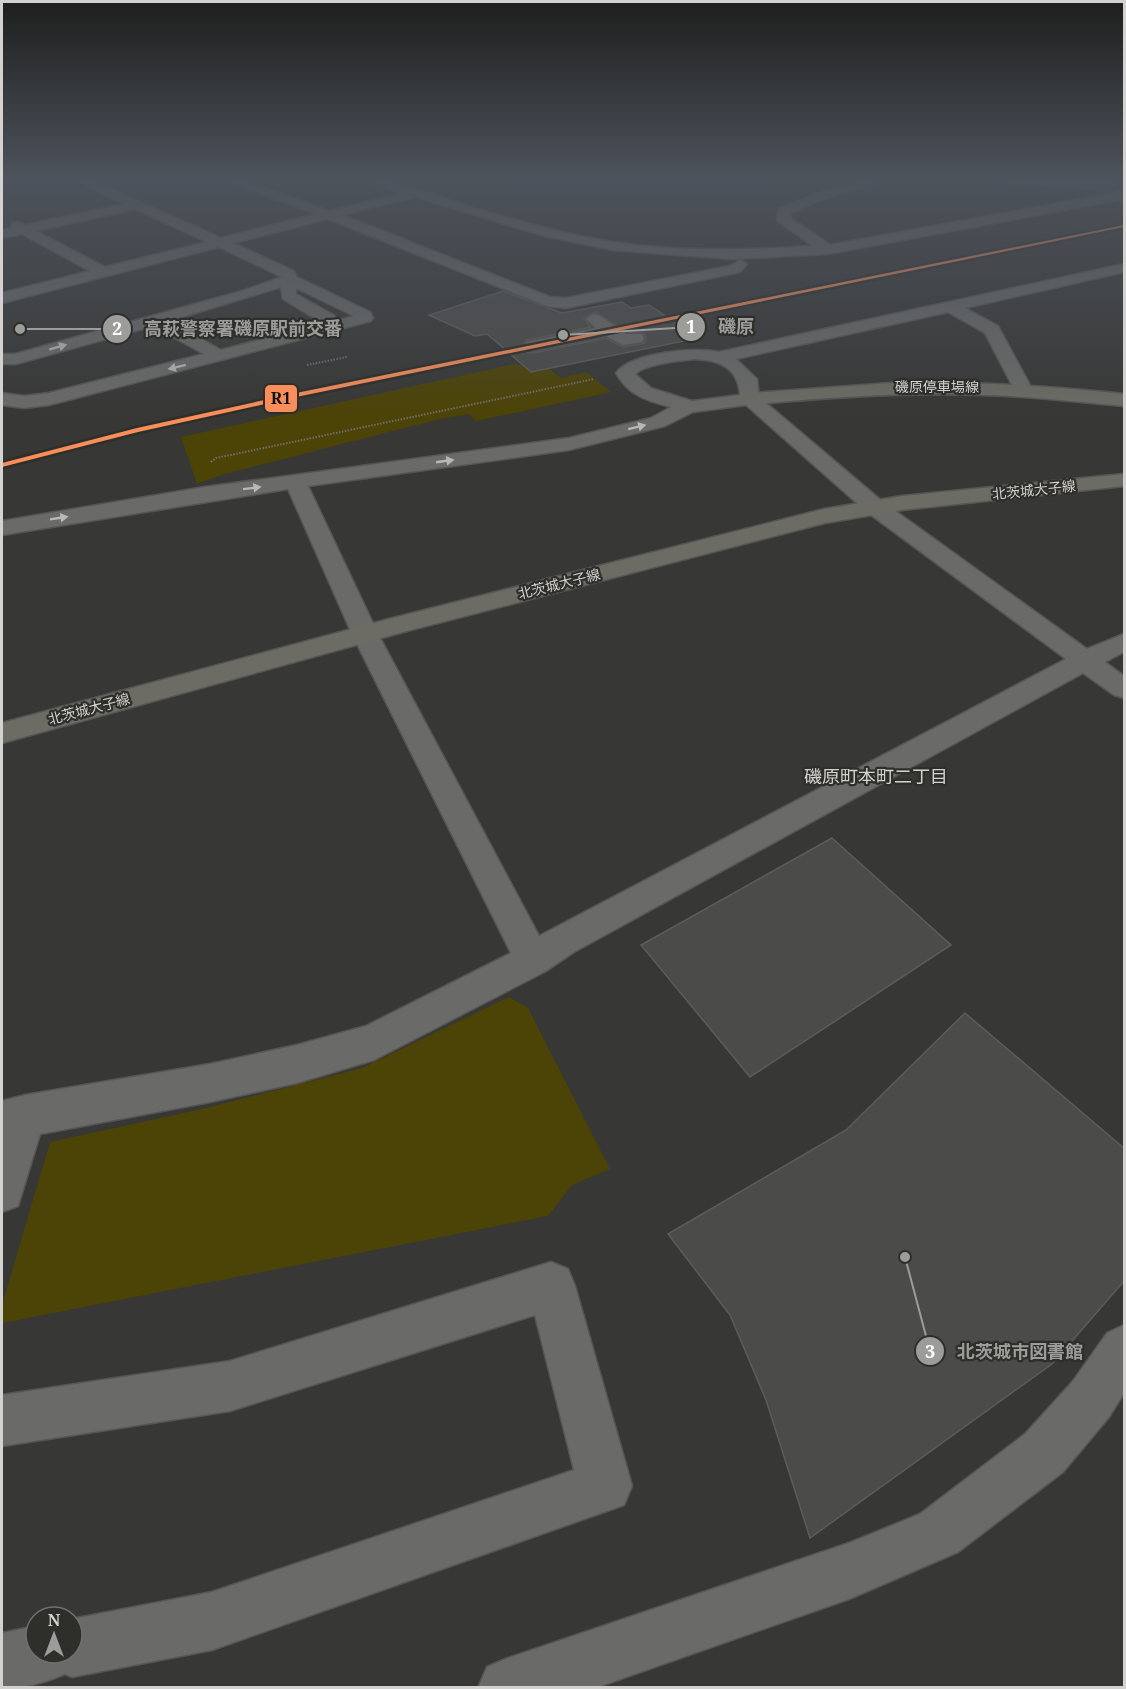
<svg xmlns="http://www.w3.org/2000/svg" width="1126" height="1689" viewBox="0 0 1126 1689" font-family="'Noto Serif','Noto Sans JP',serif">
<rect width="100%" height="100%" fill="#373735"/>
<!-- green -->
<g fill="#4c4307">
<polygon points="514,364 551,370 561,378 586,372 611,392 476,421 469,414 440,419 221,475 197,484 181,437"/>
<polygon points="509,997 528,1008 610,1169 572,1185 548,1216 2,1323 2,1305 50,1142 202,1109 362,1068"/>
</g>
<!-- building -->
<g fill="#4b4b49" stroke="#5c5c5a" stroke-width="1.5" fill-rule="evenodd">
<path d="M503,291L562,313L622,302L631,308L649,305L699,338L531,372L487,334L475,336L429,315ZM595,312L627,332L644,333L646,337L644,343L623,347L606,338L533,353L527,352L522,347L527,340L591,327L584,319Z"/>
<polygon points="832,838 951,945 750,1077 641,945"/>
<polygon points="965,1013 1125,1149 1125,1280 1052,1364 810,1538 766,1400 730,1315 668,1234 846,1130"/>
</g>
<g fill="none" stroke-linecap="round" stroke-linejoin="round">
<!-- minor casing -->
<g stroke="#565554" stroke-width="3">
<g id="minor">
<path d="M68,177H85L221,238L316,214L216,177H234L330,211L402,193L356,177H376C454,200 533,230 613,242C680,252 746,250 813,246L779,222L777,219L779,209C816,193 854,177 894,177L826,198L790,214L791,218L830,245L1124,191V199L827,254L731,259L613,250L545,236L415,197L342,215L550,297L566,298L730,266L740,260L747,264L740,272L735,273L566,308L547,306L328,219L233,243L294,271L297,277L370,312L373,318L371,321L49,405L24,408L2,405V393L24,396L49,393L204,354L153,326L16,364H2V354H15L242,291L282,277L219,247L2,303V293L90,271L22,234L2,238V230L12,228V223L17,222L25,225L124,204ZM135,209L207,242L105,267L36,231ZM281,287L283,299L321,322L317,325L221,350L169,321ZM296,288L354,316L337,321L335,316L296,294Z"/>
<polygon points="962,177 1037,177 1108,181 1114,185 1108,189 968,181"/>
<path d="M1124,264V272L965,308L998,326L1032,389L1030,393H1016L1014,389L985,333L948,312L736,359L757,379L759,397L883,502L1087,649L1124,634V652L1105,662L1124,676V698L1114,695L1083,673L574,952L546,971L374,1060L297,1083L210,1102L40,1134L18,1206L2,1212V1101L25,1095L210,1064L297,1045L366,1026L511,953L352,634L288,489L2,535V521L205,487L569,438L651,418L671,407C647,401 628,395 616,373C630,353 696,346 719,352ZM694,359C719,360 738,367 740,395L692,401L651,388L635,374C646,364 678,361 694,359ZM746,405L867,512L1066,659L539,936L378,634L308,486L569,450L665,426L693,412Z"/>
<polygon points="594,314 600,316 626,334 642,334 644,338 642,342 623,345 606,336 533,351 527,350 524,346 527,342 596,328 586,319"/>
<path d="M551,1262L568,1269L575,1286L632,1486L624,1505L212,1650L72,1677L65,1674C44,1683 25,1688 2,1688V1633L36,1626V1653H72V1619L212,1592L574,1470L535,1315L230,1411L2,1446V1395L230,1361Z"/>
<polygon points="1124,1325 1124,1393 1109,1417 1063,1472 958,1552 849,1599 595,1688 478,1688 487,1667 508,1658 849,1543 920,1514 1025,1434 1073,1381 1107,1333"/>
</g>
</g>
<!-- major casing -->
<g stroke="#565554" stroke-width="3">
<g id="major">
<path d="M891,383C969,382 1047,385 1124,394V406C1077,402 1030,396 983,395C905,392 828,397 750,405L743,403L741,399L743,395L750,393Z"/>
<polygon points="1124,474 1124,486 902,510 825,523 407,631 2,743 2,723 389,619 824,509 902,496"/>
</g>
</g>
<!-- path -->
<g stroke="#6f6f6d" stroke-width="2" stroke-dasharray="1.5 1.5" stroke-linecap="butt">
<polyline points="307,365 347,357"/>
<polyline points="211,462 216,458 594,379"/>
</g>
<!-- minor -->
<use href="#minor" fill="#6a6a68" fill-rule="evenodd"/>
<!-- major -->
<use href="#major" fill="#6c6b64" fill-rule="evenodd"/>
<!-- rail-1 casing -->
<g stroke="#2e2e2a" stroke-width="5">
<polygon id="rail-1" points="1124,225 1124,227 301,396 138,432 2,467 2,463 137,428 301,392"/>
</g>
<!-- rail-1 -->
<use href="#rail-1" fill="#fa8e5a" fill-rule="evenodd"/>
</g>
<!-- one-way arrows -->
<defs><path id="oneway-solid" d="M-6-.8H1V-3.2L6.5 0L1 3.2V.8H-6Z" transform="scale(1.5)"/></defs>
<g fill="#b9b8b6">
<use href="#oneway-solid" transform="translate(58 347) rotate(-16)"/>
<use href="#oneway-solid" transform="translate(177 367) rotate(166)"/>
<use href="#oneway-solid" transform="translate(637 427) rotate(-14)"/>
<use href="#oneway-solid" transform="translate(445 461) rotate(-8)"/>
<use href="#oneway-solid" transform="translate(252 488) rotate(-7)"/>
<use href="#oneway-solid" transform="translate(59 518) rotate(-9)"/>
</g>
<!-- sky -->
<linearGradient id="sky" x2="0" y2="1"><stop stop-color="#1e1e1d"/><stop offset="0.43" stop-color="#4d535c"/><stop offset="1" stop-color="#4d535c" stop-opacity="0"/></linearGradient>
<rect width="1126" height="414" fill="url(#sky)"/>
<g text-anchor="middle" stroke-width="4.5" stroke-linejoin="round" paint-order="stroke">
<!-- far-street labels -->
<g font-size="14" fill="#d3d2d0" stroke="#2e2e2a">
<text x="937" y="392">磯原停車場線</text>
<text transform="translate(1034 490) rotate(-6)" y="5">北茨城大子線</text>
<text transform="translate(559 584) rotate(-14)" y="5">北茨城大子線</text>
<text transform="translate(89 709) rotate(-15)" y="5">北茨城大子線</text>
</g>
<!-- neighbourhood labels -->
<g font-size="18" fill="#d3d2d0" stroke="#2e2e2a">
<text x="876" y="783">磯原町本町二丁目</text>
</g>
</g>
<!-- callouts -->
<path fill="none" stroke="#9c9c9a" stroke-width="2" d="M563 335L691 327M20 329L117 329M905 1257L930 1351"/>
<g fill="#9c9c9a" stroke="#2e2e2a" stroke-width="2">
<circle cx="563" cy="335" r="6"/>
<circle cx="20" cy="329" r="6"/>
<circle cx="905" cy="1257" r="6"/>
<circle cx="691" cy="327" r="15"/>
<circle cx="117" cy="329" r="15"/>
<circle cx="930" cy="1351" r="15"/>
</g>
<g font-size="18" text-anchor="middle" font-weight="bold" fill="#fff">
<text x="691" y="333">1</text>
<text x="117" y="335">2</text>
<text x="930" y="1358">3</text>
</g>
<g font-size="18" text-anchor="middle" font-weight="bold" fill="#9c9c9a" stroke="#2e2e2a" stroke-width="4.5" stroke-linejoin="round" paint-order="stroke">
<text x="736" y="333">磯原</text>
<text x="243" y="335">高萩警察署磯原駅前交番</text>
<text x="1020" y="1358">北茨城市図書館</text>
</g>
<rect stroke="#2e2e2a" stroke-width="2" x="264" y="384" width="34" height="29" rx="6" fill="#fa8e5a"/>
<g font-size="16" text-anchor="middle" font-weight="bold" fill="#111">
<text x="281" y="404">R1</text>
</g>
<!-- border -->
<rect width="1126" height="1689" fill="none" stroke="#d3d2d0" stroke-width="6"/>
<!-- north arrow -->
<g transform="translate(54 1635)"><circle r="28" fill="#2e2e2a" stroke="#70706c" stroke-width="1.5"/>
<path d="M0-4.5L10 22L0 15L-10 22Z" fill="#9c9c9a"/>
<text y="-9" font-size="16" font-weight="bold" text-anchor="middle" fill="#d3d2d0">N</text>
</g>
</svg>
